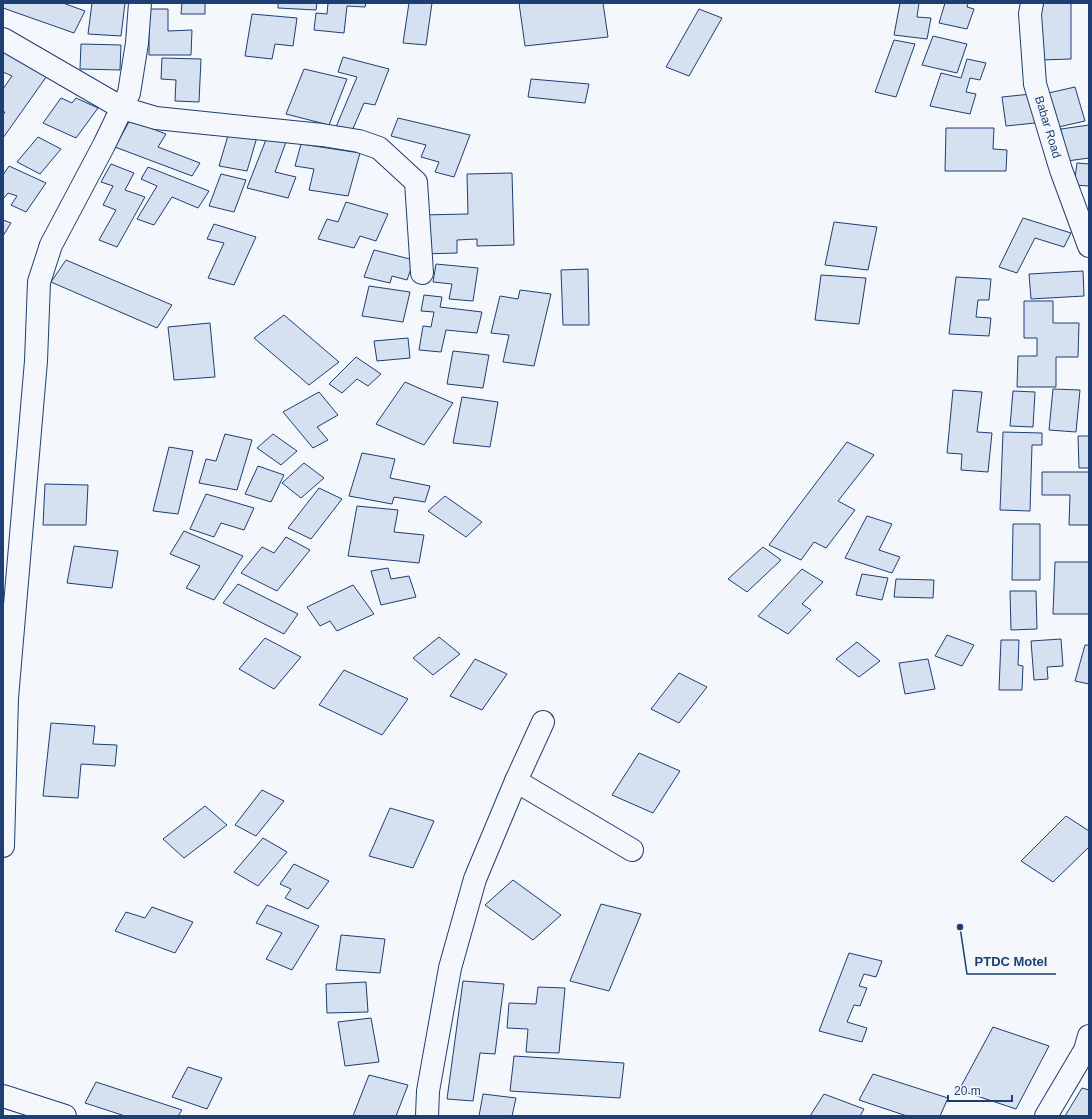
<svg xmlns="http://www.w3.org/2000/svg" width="1092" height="1119" viewBox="0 0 1092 1119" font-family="Arial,sans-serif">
<rect width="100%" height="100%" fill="#f4f7fb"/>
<!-- building -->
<g fill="#d5e0f0" stroke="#1d3f73">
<polygon points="3,3 63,3 85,11 74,33 3,8"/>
<polygon points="92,3 125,3 121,36 88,34"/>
<polygon points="182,3 205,3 205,14 181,14"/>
<polygon points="278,3 317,3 316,10 278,8"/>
<polygon points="328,3 366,3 365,7 347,6 344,33 314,30 316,13 327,14"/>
<polygon points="409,3 432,3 426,45 403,43"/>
<polygon points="519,3 603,3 608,37 525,46"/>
<polygon points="900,3 919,3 917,17 931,18 927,39 894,35"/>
<polygon points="945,3 968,3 967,7 974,9 967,29 939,23"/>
<polygon points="1041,3 1071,3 1071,59 1041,60"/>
<polygon points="149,9 168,9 168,31 192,30 191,55 149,55"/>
<polygon points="699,9 722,18 689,76 666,67"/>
<polygon points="252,14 297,18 293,46 275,44 272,59 245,56"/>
<polygon points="933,36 967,44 957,73 922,65"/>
<polygon points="894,40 915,44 896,97 875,92"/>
<polygon points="81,44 121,45 120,70 80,69"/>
<polygon points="3,52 49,73 3,138 3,115 5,112 3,112 3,89 12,76 3,72"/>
<polygon points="343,57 389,69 375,105 364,103 352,131 336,127 357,77 338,72"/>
<polygon points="162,58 201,59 199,102 175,101 176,80 161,79"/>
<polygon points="967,59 986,63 980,80 970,78 966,92 976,94 970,114 930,106 941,73 961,78"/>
<polygon points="304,69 347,79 329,125 286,114"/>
<polygon points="531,79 589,84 585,103 528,97"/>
<polygon points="1075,87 1085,121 1054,128 1044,94"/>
<polygon points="1031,94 1035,123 1006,126 1002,97"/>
<polygon points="61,98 72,103 76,98 98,108 76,138 43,123"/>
<polygon points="398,118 470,135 454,177 435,172 439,162 421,157 426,145 391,136"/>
<polygon points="130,120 166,134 158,147 200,163 192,176 115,147"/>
<polygon points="1089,125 1089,158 1067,161 1061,129"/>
<polygon points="946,128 994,128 993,149 1007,150 1006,171 945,171"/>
<polygon points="229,132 257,137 247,171 219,166"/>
<polygon points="38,137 61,149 40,174 17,162"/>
<polygon points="267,137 286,142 275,172 296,177 288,198 247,188"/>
<polygon points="301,144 360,153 348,196 309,190 314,169 295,166"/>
<polygon points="1077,163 1089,164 1089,186 1074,185"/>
<polygon points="111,164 134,173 125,190 145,197 117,247 99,240 116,210 103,205 113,186 101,182"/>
<polygon points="9,166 46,183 26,212 11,205 17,196 8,193 4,198 3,198 3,175"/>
<polygon points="148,167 209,191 198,208 172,197 154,225 137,219 157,186 141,179"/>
<polygon points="512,173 514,245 477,246 477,239 457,240 457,253 422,254 421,215 468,214 467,174"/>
<polygon points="221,174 246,180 234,212 209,206"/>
<polygon points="346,202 388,214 376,241 360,236 354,248 318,239 327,219 338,222"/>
<polygon points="1023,218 1071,233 1064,247 1035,238 1017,273 999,267"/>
<polygon points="3,220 11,223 3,236"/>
<polygon points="834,222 877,227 868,270 825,265"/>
<polygon points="214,224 256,237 234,285 208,278 224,243 207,239"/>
<polygon points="374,250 414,260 407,280 392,276 390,283 364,277"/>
<polygon points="66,260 172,305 157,328 51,282"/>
<polygon points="436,264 478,268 473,301 449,299 452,284 433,282"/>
<polygon points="588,269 589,325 563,325 561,270"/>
<polygon points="1083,271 1084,296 1031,299 1029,274"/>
<polygon points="821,275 866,278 859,324 815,320"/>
<polygon points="956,277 991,279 989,300 978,300 976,317 991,318 989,336 949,334"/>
<polygon points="369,286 410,292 403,322 362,316"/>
<polygon points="520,290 551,294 534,366 503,362 509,335 491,333 500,296 518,299"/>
<polygon points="424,295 442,297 440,307 482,312 477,333 446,330 441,352 419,350 423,326 431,327 434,312 421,311"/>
<polygon points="1024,301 1053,301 1053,323 1079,323 1078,357 1056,357 1056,387 1017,387 1018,356 1037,356 1037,338 1024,338"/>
<polygon points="284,315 339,362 309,385 254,338"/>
<polygon points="210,323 215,377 174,380 168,327"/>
<polygon points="408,338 410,358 377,361 374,341"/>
<polygon points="453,351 489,355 483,388 447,384"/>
<polygon points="356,357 381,374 368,386 357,379 342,393 329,384"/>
<polygon points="405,382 453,403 424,445 376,424"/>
<polygon points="1053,389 1080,390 1076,432 1049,430"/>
<polygon points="953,390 982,392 977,432 992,433 988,472 961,470 962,454 947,453"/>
<polygon points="1013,391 1035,392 1033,427 1010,426"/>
<polygon points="319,392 338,415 317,427 328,440 313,448 283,412"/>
<polygon points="462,397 498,402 490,447 453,443"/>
<polygon points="1003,432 1042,433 1042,445 1032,445 1030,511 1000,510"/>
<polygon points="225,434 252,440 237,490 199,483 206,459 216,461"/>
<polygon points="273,434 297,451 281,465 257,448"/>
<polygon points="1078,436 1089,436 1089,468 1079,468"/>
<polygon points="847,442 874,455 838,501 855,510 826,548 814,542 801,560 769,545"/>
<polygon points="169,447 193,451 178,514 153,511"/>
<polygon points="362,453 395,459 390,478 430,486 425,502 394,497 392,504 349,496"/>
<polygon points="304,463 324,478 301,498 282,483"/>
<polygon points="258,466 284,475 271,502 245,494"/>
<polygon points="1042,472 1089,472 1089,525 1069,525 1070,495 1042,495"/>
<polygon points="45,484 88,485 86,525 43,525"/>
<polygon points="319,488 342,499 311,539 288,528"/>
<polygon points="206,494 254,508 244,530 221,523 214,537 190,529"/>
<polygon points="445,496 482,522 466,537 428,511"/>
<polygon points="357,506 398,510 394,532 424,535 419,563 348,556"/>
<polygon points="867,516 892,524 879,550 900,557 892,573 845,558"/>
<polygon points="1013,524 1040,524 1040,580 1012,580"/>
<polygon points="184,531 243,556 214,600 186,588 200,566 170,554"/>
<polygon points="286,537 310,550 277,591 241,573 262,547 274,553"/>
<polygon points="74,546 118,551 112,588 67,583"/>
<polygon points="763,547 781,560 747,592 728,579"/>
<polygon points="1055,562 1089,562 1089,614 1053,614"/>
<polygon points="388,568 391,579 409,576 416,597 381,605 371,571"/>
<polygon points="802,569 823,582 802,604 811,610 788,634 758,616"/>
<polygon points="862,574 888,578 882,600 856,595"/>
<polygon points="896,579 934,580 933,598 894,597"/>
<polygon points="238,584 298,614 284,634 223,603"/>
<polygon points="353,585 374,614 337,631 330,621 320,626 307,607"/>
<polygon points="1010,591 1036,591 1037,629 1011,630"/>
<polygon points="947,635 974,645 962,666 935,656"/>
<polygon points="439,637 460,654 433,675 413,658"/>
<polygon points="265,638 301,657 274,689 239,669"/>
<polygon points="1061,639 1063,666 1047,667 1048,679 1034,680 1031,641"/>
<polygon points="1001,640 1019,640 1018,665 1023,666 1022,690 999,690"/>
<polygon points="857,642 880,661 859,677 836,659"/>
<polygon points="1085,645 1089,645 1089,684 1075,681"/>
<polygon points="475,659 507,674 482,710 450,696"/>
<polygon points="928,659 935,689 905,694 899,663"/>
<polygon points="344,670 408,699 382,735 319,705"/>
<polygon points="679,673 707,687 679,723 651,709"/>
<polygon points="51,723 95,726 93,744 117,745 115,766 81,764 78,798 43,796"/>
<polygon points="639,753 680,771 653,813 612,795"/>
<polygon points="262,790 284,801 256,836 235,825"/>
<polygon points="205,806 227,825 184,858 163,839"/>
<polygon points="390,808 434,821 413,868 369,856"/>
<polygon points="1066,816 1089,831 1089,847 1053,882 1021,861"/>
<polygon points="263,838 287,852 258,886 234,872"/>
<polygon points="294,864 329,881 308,909 285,898 291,889 280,884"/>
<polygon points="513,880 561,915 533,940 485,905"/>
<polygon points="601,904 641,914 609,991 570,981"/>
<polygon points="267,905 319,926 292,970 266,959 282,933 256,923"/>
<polygon points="152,907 193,922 175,953 115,931 126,912 145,918"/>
<polygon points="341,935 385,939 380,973 336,970"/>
<polygon points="849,953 882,961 876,977 864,974 859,986 867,988 860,1006 854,1005 847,1022 867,1028 862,1042 819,1031"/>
<polygon points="463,981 504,984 495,1054 480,1053 473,1101 447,1099"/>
<polygon points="366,982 368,1012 327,1013 326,984"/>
<polygon points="538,987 565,988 559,1053 526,1052 528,1029 507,1028 509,1003 536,1004"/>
<polygon points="371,1018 379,1062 345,1066 338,1022"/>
<polygon points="993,1027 1049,1046 1016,1109 959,1090"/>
<polygon points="514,1056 624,1063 620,1098 510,1091"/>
<polygon points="188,1067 222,1078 207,1109 172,1097"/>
<polygon points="873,1074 948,1098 940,1116 907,1116 859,1100"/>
<polygon points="369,1075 408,1085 396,1116 353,1116"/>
<polygon points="96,1082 182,1110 178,1116 125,1116 85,1103"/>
<polygon points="1082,1088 1089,1090 1089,1116 1065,1116"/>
<polygon points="483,1094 516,1098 512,1116 479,1116"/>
<polygon points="824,1094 864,1109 860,1116 810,1116"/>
</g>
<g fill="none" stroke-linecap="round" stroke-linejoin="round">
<!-- minor casing -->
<g stroke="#1d3f73" stroke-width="24">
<g id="minor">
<polyline points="1032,3 1030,14 1035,84 1061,170 1089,246"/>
<polyline points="3,39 122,108 156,118 322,135 359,141 379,148 416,182 422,273"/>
<polyline points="516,781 632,850"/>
<polyline points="3,846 7,698 36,361 39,282 51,245 104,145 129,93 137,43 140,3"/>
<polyline points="427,1116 428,1091 450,968 475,879 516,781 543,722"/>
<polyline points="1046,1116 1085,1050 1089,1036"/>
</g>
</g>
<!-- major casing -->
<g stroke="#1d3f73" stroke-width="24">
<polyline id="major" points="3,1096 65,1116"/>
</g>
<!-- minor -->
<use href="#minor" stroke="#f4f7fb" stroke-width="22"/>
<!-- major -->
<use href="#major" stroke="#f4f7fb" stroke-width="22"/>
</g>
<g text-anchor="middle" stroke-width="3" stroke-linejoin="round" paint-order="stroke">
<!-- street labels -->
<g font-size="12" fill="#1d3f73" stroke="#f4f7fb">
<text transform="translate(1048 127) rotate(73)" y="4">Babar Road</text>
</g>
</g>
<!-- callouts -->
<path fill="none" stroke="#1d3f73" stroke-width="1.5" d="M960 927L967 974H1056"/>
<circle fill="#1d3f73" stroke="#f4f7fb" stroke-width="1.5" cx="960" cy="927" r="4"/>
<g font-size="13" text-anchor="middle" font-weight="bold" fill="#1d3f73" stroke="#f4f7fb" stroke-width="3" stroke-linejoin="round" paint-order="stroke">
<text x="1011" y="966">PTDC Motel</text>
</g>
<!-- border -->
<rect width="1092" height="1119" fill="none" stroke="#1d3f73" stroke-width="8"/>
<!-- scale -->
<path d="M948 1095v6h64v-6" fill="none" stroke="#1d3f73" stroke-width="2"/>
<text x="954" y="1095" font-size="12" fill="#1d3f73" stroke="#f4f7fb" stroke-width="3" paint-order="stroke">20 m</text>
</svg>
